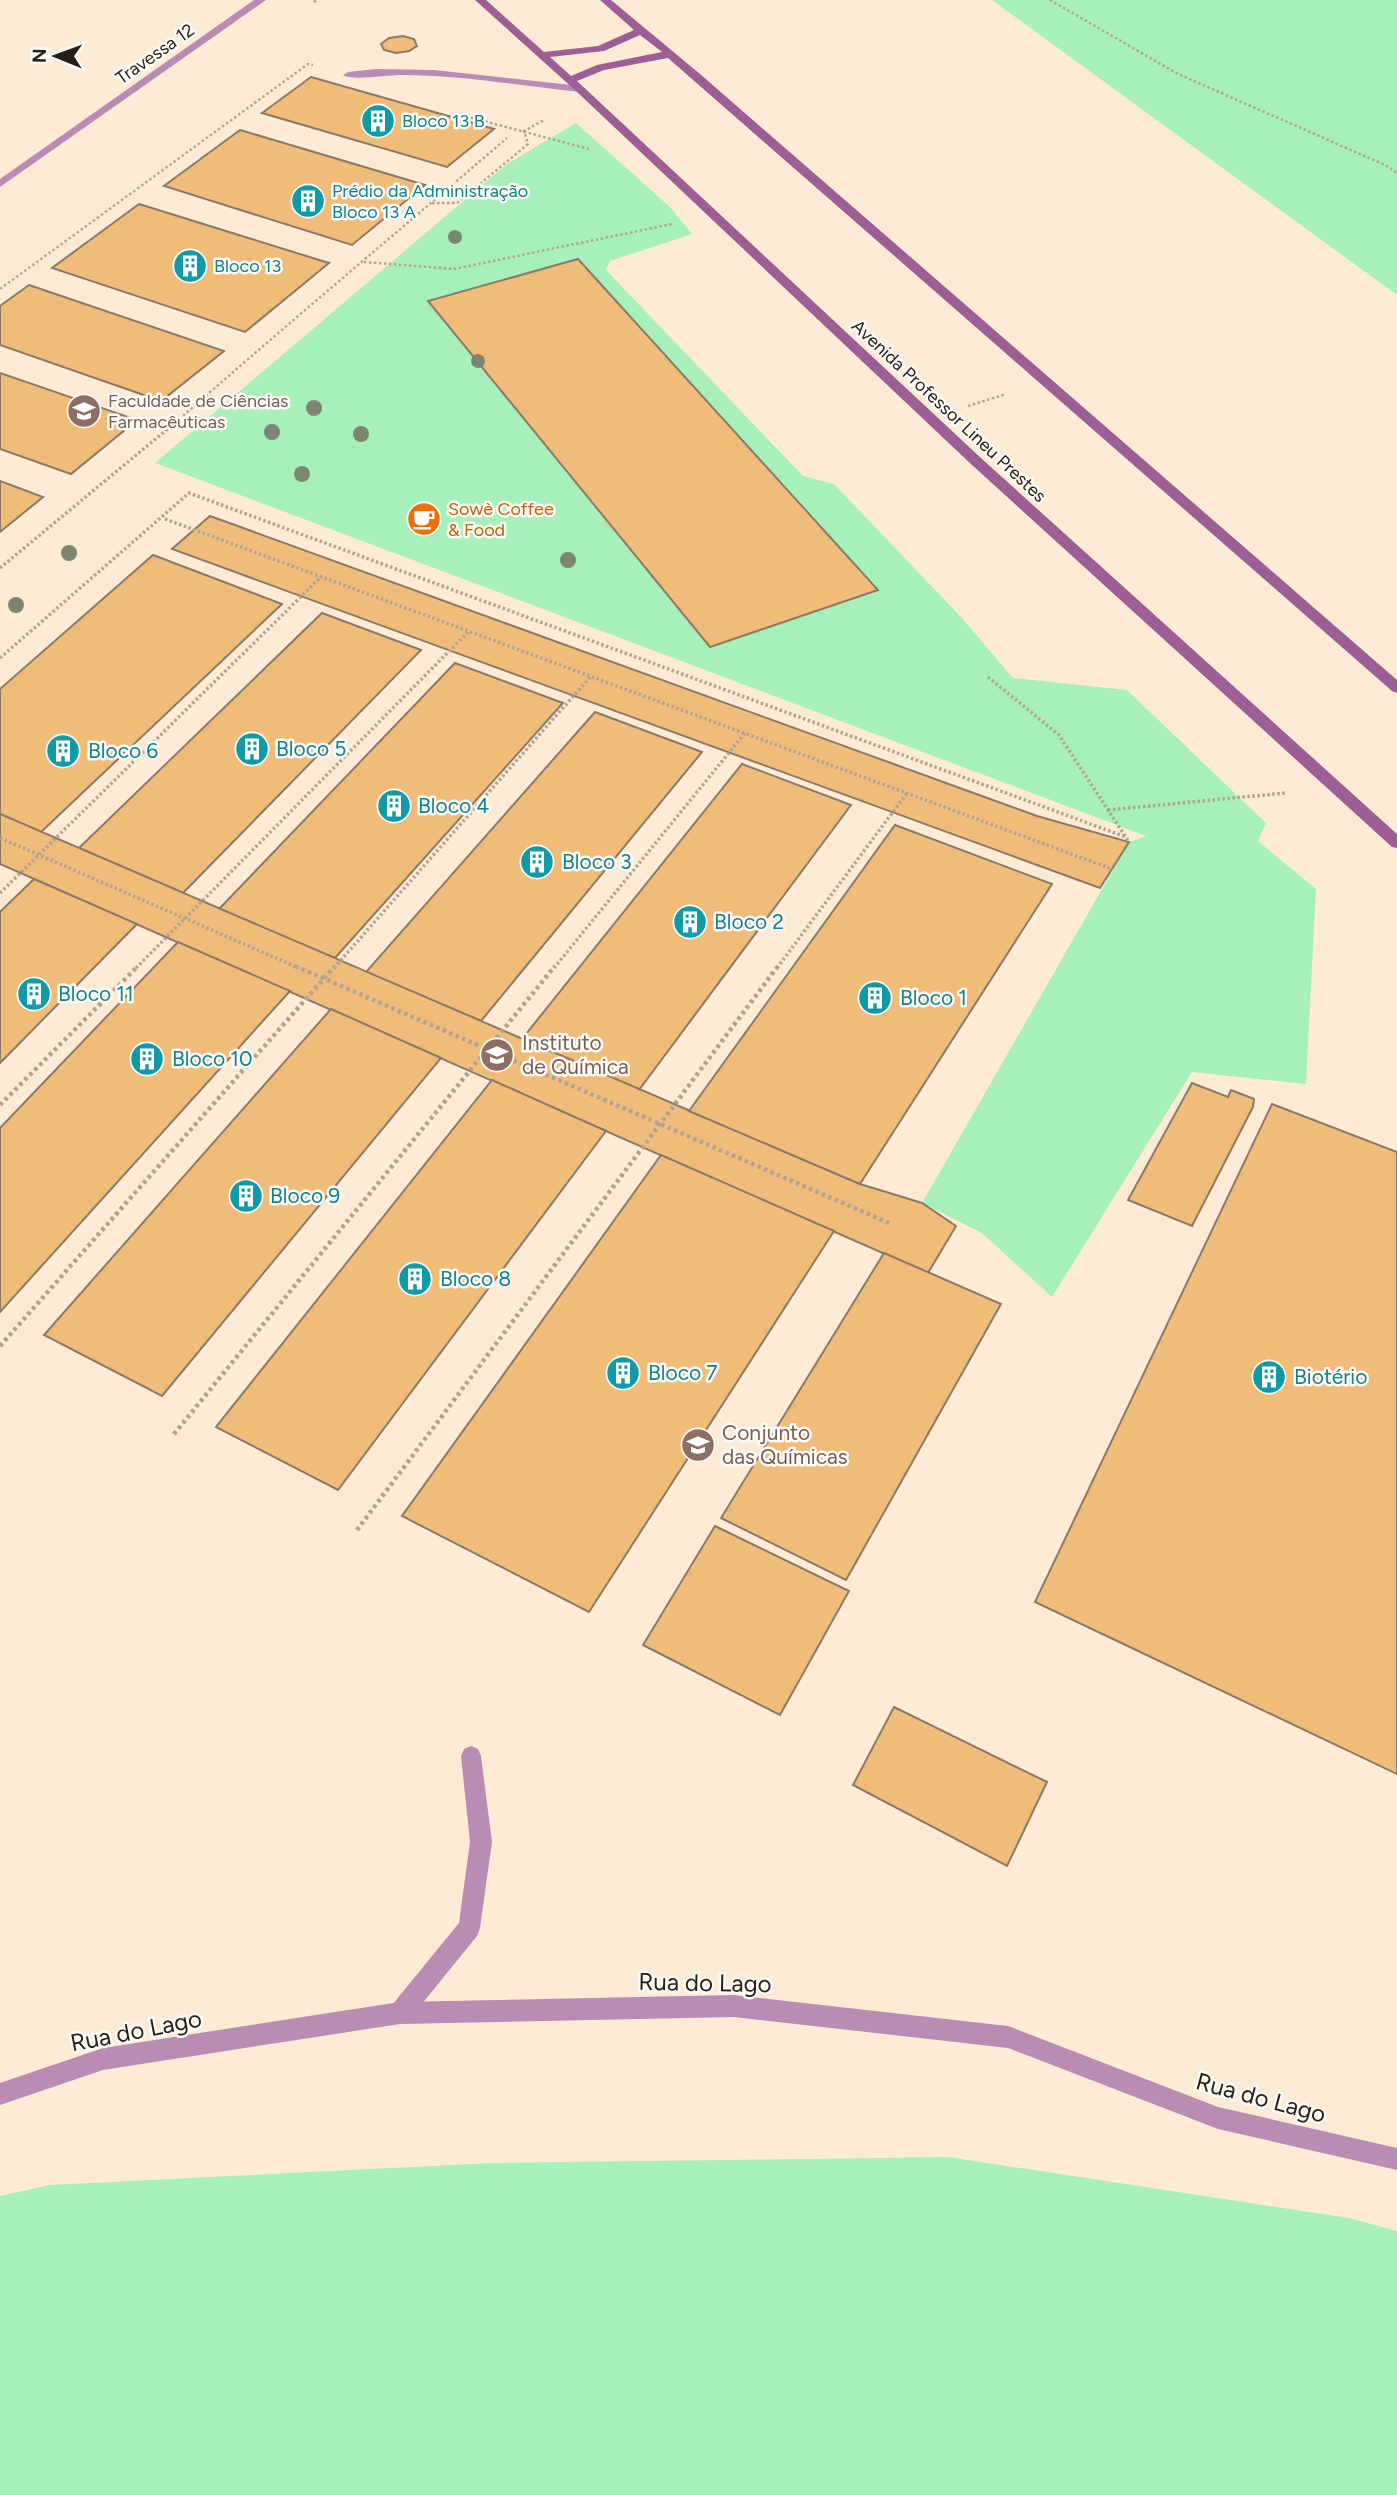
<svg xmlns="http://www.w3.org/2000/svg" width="1397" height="2495" viewBox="0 0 1397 2495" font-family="Figtree,sans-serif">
<rect width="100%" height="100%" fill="#fdebd5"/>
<!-- green -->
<g fill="#a8f0bb">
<polygon points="992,0 1397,0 1397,295"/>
<polygon points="576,123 670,207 692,234 610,261 606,270 803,476 834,484 961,617 1013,678 1127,690 1266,823 1258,841 1316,889 1306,1084 1192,1072 1052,1297 982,1233 922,1203 1129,842 1146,836 155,463 507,164"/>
<polygon points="948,2157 1349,2218 1397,2231 1397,2495 0,2495 0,2196 50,2185 493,2163"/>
</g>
<!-- building -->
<g fill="#f0bc79" stroke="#8a7a67" stroke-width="2">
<polygon points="403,36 414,39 417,46 409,51 396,53 384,50 381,44 389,38"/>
<polygon points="311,77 339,85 494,129 447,167 262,113"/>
<polygon points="240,130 425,185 352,245 164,186"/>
<polygon points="139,204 329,263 245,332 52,268"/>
<polygon points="578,259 878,590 710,647 428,301"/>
<polygon points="29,285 224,351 161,401 0,345 0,306"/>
<polygon points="0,373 137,420 71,474 0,449"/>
<polygon points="0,481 43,497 0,532"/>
<polygon points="210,516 1037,816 1129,842 1100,888 172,549"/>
<polygon points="153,555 282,604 41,832 0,814 0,689"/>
<polygon points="322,613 421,650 183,893 79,848"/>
<polygon points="455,663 563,703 335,958 219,909"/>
<polygon points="595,712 702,752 481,1021 366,972"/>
<polygon points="742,764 851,805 639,1090 522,1039"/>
<polygon points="0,814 860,1184 922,1203 956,1226 928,1273 0,864"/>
<polygon points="895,825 1052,884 860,1184 689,1111"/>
<polygon points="34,879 137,924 0,1063 0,912"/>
<polygon points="178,942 290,991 0,1312 0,1128"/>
<polygon points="331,1009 441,1058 162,1396 44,1335"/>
<polygon points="492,1080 606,1131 338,1490 216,1427"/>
<polygon points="1192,1083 1228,1097 1231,1090 1254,1099 1253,1107 1192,1226 1128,1200"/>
<polygon points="1272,1104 1397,1152 1397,1774 1035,1602"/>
<polygon points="661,1155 834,1231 589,1612 402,1516"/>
<polygon points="884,1253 1001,1304 846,1580 721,1518"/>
<polygon points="715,1526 849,1591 780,1715 643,1645"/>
<polygon points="894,1707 1047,1782 1007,1866 853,1785"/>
</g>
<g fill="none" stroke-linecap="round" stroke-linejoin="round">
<!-- path-far2 -->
<g stroke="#b1a392" stroke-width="2.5" stroke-dasharray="2.5 2.5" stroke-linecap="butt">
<polyline points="1050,0 1178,74 1385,165 1397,173"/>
<polyline points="314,2 316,0"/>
<polyline points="461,115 589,149"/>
<polyline points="432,203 457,203 528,144 524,131 544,120"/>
<polyline points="364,262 454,269 672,224"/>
<polyline points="0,289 308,64 313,65"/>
<polyline points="968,406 1006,394"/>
<path d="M168,429C280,330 394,235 507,138"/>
</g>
<!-- path-far1 -->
<g stroke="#b1a392" stroke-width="3.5" stroke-dasharray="2.5 2.5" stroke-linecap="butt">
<polyline points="165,519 1112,869"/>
<polyline points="0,568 170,427"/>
<polyline points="0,658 189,493 1126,837"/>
<polyline points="988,677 1059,735 1129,842"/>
<polyline points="1108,810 1285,793"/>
<polyline points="0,838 299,968"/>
<polyline points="0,893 321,577"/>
<polyline points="136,968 469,631"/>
<polyline points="334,968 591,676"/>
<polyline points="554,968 745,733"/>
<polyline points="777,968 907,793"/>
</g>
<!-- path -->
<g stroke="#b1a392" stroke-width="4.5" stroke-dasharray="3.5 3.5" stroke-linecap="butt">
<polyline points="295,966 889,1223"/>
<polyline points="0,1105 138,966"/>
<polyline points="0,1346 335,966"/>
<polyline points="174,1434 555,966"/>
<polyline points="357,1530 778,966"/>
</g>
<!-- lane -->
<g fill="#b98db3" fill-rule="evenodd">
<path d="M376,69L434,70L580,86L585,89L580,92C521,86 461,75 401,75C388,75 351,81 343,75L348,72Z"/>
<polygon points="471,1746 478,1749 481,1756 492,1842 480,1928 477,1936 408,2021 400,2024 392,2021 389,2013 392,2005 459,1923 470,1842 461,1756 464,1749"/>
</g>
<!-- street -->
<g fill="#b98db3" fill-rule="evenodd">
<polygon points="254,0 266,0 0,187 0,179"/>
<polygon points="734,1995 1008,2026 1218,2107 1397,2148 1397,2170 1218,2129 1008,2048 734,2017 400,2024 103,2070 0,2105 0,2083 103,2048 400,2002"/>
</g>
<!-- secondary -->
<path fill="#9d5e96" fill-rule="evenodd" d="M475,0H486L544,52L598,46L634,30L600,0H611L700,74L1397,680V693L1392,691L668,58L604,70L577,81L982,459L1397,834V848L1392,847L972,465L576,91ZM640,35L662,52L597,65L571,76L550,57L604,51Z"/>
</g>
<!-- trees -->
<g fill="#7d8671">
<circle cx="455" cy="237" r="7"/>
<circle cx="478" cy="361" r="7"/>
<circle cx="314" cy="408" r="8"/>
<circle cx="272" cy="432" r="8"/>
<circle cx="361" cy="434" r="8"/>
<circle cx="302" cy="474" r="8"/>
<circle cx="69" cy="553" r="8"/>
<circle cx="568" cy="560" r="8"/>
<circle cx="16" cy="605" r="8"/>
</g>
<!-- icons -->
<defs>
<g id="building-disc" transform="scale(1.75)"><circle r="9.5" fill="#0f9aa8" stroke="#fefaf6"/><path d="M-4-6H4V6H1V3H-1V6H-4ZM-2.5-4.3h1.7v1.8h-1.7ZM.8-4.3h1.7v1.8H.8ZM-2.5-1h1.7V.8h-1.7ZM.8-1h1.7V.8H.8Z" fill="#fff"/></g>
<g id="university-disc" transform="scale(1.75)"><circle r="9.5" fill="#8d6e63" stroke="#fefaf6"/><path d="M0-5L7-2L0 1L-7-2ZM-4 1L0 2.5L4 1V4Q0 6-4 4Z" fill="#fff"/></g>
<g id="cafe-disc" transform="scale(1.75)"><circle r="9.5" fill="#e8710a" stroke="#fefaf6"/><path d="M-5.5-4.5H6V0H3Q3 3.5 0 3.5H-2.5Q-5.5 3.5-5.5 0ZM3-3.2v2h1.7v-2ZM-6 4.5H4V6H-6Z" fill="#fff"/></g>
</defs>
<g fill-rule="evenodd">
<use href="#building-disc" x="378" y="121"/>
<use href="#building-disc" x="308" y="201"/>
<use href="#building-disc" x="190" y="266"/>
<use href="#university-disc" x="84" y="411"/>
<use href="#cafe-disc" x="424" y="519"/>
<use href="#building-disc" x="252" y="749"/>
<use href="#building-disc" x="63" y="751"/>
<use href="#building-disc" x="394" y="806"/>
<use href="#building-disc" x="537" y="862"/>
<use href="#building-disc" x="690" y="922"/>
<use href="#building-disc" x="34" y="994"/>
<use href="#building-disc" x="875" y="998"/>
<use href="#university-disc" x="497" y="1055"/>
<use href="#building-disc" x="147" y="1059"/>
<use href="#building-disc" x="246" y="1196"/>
<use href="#building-disc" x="415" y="1279"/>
<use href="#building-disc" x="623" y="1373"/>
<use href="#building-disc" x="1269" y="1377"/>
<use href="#university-disc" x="698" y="1445"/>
</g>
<g text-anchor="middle" stroke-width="5" stroke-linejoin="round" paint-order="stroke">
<!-- far-street labels -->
<g font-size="18" fill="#261f17" stroke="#fefaf6">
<text transform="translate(155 54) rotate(-35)" y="6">Travessa 12</text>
<text transform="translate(949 411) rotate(43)" y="6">Avenida Professor Lineu Prestes</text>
</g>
<!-- far-culture labels -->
<g font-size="18" fill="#0d838f" stroke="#fefaf6" text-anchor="start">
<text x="402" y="127">Bloco 13 B</text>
<text x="332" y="197">Prédio da Administração<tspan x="332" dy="21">Bloco 13 A</tspan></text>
<text x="214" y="272">Bloco 13</text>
</g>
<!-- far-education labels -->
<g font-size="18" fill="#785e54" stroke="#fefaf6" text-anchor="start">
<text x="108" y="407">Faculdade de Ciências<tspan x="108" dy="21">Farmacêuticas</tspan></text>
</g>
<!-- far-food labels -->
<g font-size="18" fill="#c56008" stroke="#fefaf6" text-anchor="start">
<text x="448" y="515">Sowè Coffee<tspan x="448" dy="21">&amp; Food</tspan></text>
</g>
<!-- culture labels -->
<g font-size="21" fill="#0d838f" stroke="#fefaf6" text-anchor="start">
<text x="276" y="756">Bloco 5</text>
<text x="88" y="758">Bloco 6</text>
<text x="418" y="813">Bloco 4</text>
<text x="562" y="869">Bloco 3</text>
<text x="714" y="929">Bloco 2</text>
<text x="58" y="1001">Bloco 11</text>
<text x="900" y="1005">Bloco 1</text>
<text x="172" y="1066">Bloco 10</text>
<text x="270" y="1203">Bloco 9</text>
<text x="440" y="1286">Bloco 8</text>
<text x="648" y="1380">Bloco 7</text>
<text x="1294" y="1384">Biotério</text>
</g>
<!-- education labels -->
<g font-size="21" fill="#785e54" stroke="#fefaf6" text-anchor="start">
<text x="522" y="1050">Instituto<tspan x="522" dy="24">de Química</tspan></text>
<text x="722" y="1440">Conjunto<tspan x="722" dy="24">das Químicas</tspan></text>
</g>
<!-- near-street labels -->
<g font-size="24" fill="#261f17" stroke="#fefaf6">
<text transform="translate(705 1983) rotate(1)" y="8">Rua do Lago</text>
<text transform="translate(136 2031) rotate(-11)" y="8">Rua do Lago</text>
<text transform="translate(1261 2098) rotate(15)" y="8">Rua do Lago</text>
</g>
</g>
<!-- north arrow -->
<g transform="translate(56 56) rotate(271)" stroke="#fefaf6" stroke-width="5" paint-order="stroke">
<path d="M0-5L12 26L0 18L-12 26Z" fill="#261f17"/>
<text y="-10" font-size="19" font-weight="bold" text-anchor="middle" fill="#261f17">N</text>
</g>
</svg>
